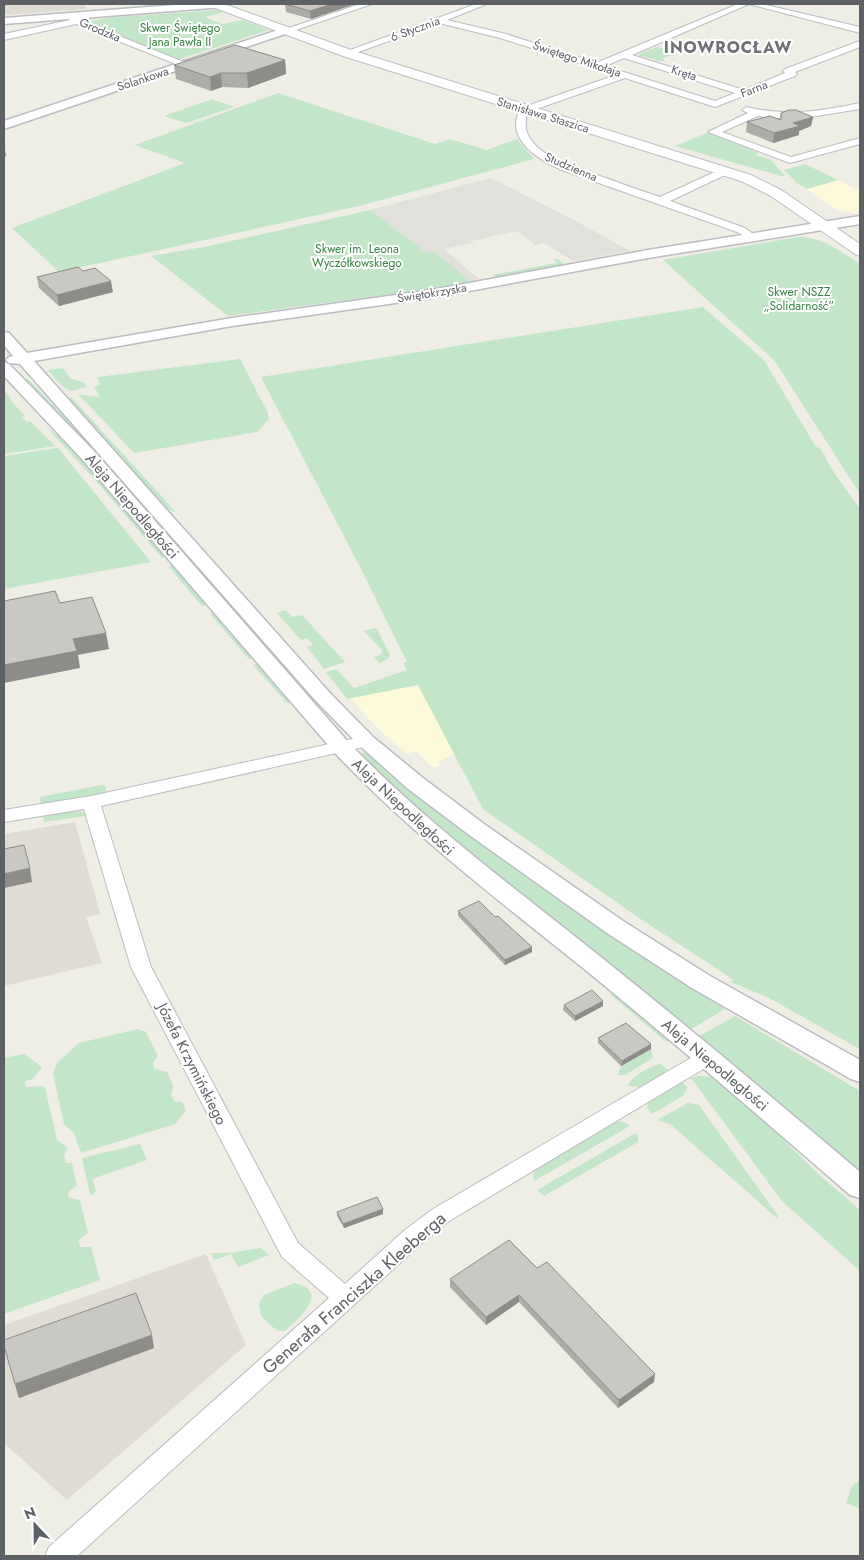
<svg xmlns="http://www.w3.org/2000/svg" width="864" height="1560" viewBox="0 0 864 1560" font-family="Jost,sans-serif">
<rect width="100%" height="100%" fill="#efeee5"/>
<!-- commercial -->
<g fill="#fdfadc">
<polygon points="838,180 860,191 860,214 836,210 807,189"/>
<polygon points="418,685 455,754 438,762 439,766 432,767 416,751 407,754 377,728 350,698"/>
</g>
<!-- industrial -->
<polygon fill="#e1e0da" points="491,178 572,219 630,251 573,261 544,243 535,245 517,231 471,241 474,243 444,249 480,280 470,282 434,251 427,253 370,210"/>
<!-- education -->
<g fill="#dfddd3">
<polygon points="4,4 84,4 87,9 4,15"/>
<polygon points="75,822 100,914 86,917 102,963 4,986 4,834"/>
<polygon points="206,1254 246,1345 67,1500 4,1443 4,1325"/>
</g>
<!-- green -->
<g fill="#c2e6c7">
<polygon points="216,10 224,12 205,17 222,24 243,20 269,30 180,59 85,23 106,18"/>
<polygon points="656,47 658,47 678,52 662,59 665,60 664,61 652,61 657,60 637,55"/>
<polygon points="278,93 435,144 450,139 487,150 517,139 534,159 359,206 59,272 12,228 185,163 135,145"/>
<polygon points="212,99 234,107 186,123 164,116"/>
<polygon points="707,133 758,152 756,155 771,160 785,176 781,176 675,146"/>
<polygon points="805,164 838,180 807,189 797,183 784,170"/>
<polygon points="370,210 427,253 434,251 470,282 423,290 228,316 151,256 209,246"/>
<path d="M798,237C825,238 838,250 860,264V494L774,360L663,260Z"/>
<polygon points="554,259 557,259 565,264 496,278 492,275 557,263"/>
<polygon points="703,307 764,360 816,447 820,448 833,471 860,509 860,1049 767,997 730,982 734,980 636,916 483,809 418,685 347,699 326,672 336,669 354,688 407,670 403,663 407,662 359,565 261,377"/>
<polygon points="240,359 268,413 269,419 257,432 134,453 79,395 100,397 94,386 100,385 98,377"/>
<polygon points="63,368 70,378 85,383 87,387 71,391 63,387 48,370"/>
<polygon points="28,379 102,456 313,696 308,698 23,380"/>
<polygon points="4,388 13,403 25,416 22,417 27,422 30,421 55,446 4,454"/>
<polygon points="71,397 176,512 166,509 68,400"/>
<polygon points="48,429 63,439 83,459 165,555 163,559 96,481"/>
<polygon points="58,448 151,562 4,589 4,456"/>
<polygon points="173,564 208,604 202,606 169,567"/>
<polygon points="286,610 292,617 302,615 345,662 324,669 307,647 313,645 307,638 301,640 277,613"/>
<polygon points="215,612 254,658 249,659 210,614"/>
<polygon points="374,628 377,629 390,655 388,659 380,663 374,657 381,654 382,650 364,631"/>
<polygon points="258,663 293,703 287,703 253,665"/>
<polygon points="364,752 369,754 669,973 725,1009 690,1030 459,849 359,755"/>
<polygon points="102,785 105,786 107,793 41,804 40,797"/>
<polygon points="71,810 82,812 87,816 44,822 43,815"/>
<polygon points="610,994 618,995 672,1040 669,1042 664,1040"/>
<polygon points="735,1016 860,1091 860,1173 698,1037"/>
<polygon points="138,1029 146,1032 158,1056 153,1063 154,1069 167,1072 174,1088 171,1094 174,1101 182,1102 186,1110 175,1124 81,1153 74,1133 64,1124 53,1073 58,1062 79,1043"/>
<polygon points="651,1049 653,1058 625,1075 618,1075 621,1066"/>
<polygon points="24,1054 42,1067 33,1079 25,1081 26,1087 41,1086 45,1088 57,1140 68,1148 64,1154 66,1163 72,1163 77,1186 68,1192 69,1198 80,1200 88,1233 79,1240 80,1247 91,1247 100,1280 4,1314 4,1058"/>
<path d="M661,1064L669,1071L641,1087L628,1086C630,1077 652,1065 661,1064Z"/>
<polygon points="698,1076 712,1077 734,1090 817,1173 860,1210 860,1271 782,1201 691,1078"/>
<polygon points="682,1082 687,1087 683,1096 652,1114 647,1108 648,1102"/>
<polygon points="688,1103 699,1105 778,1216 777,1218 670,1124 657,1120"/>
<polygon points="615,1121 624,1122 630,1126 534,1181 533,1174 536,1169"/>
<polygon points="636,1133 638,1136 638,1142 544,1196 537,1190"/>
<polygon points="140,1144 147,1160 92,1179 96,1191 94,1192 95,1195 90,1194 82,1158"/>
<polygon points="261,1248 269,1255 238,1267 231,1254 214,1260 211,1253 230,1253"/>
<path d="M295,1283C331,1292 299,1318 285,1331H277L261,1316L259,1303L264,1295Z"/>
<polygon points="860,1480 860,1509 846,1503 852,1486"/>
</g>
<g fill="none" stroke-linecap="round" stroke-linejoin="round">
<!-- minor casing -->
<g stroke="#babcc1" stroke-width="2">
<g id="minor">
<polygon points="360,4 372,4 287,33 280,31"/>
<path d="M476,4H487L447,20L506,34L596,63L738,4H762L860,27V33L749,4L632,55L744,90L785,73L783,71L785,69L857,42L860,41V47L795,72L797,74L795,76L715,107L625,78L528,112C512,152 579,169 606,178C624,185 642,191 660,197L717,171H725L726,173L725,175L670,201L745,228L757,237L751,240L737,232L562,170C538,160 503,138 521,108L616,75L500,38L439,23L350,55L347,56L342,53ZM624,58L735,93L715,101L605,66Z"/>
<polygon points="71,13 79,18 89,17 89,21 85,22 191,65 186,68 183,67 76,24 4,40 4,34 70,20 67,16"/>
<path d="M860,103V109L804,118H775L758,116L722,132L791,157L860,138V144L790,163L708,132L748,113L742,110L747,107C786,117 822,111 860,103Z"/>
<polygon points="366,736 372,737 375,741 372,745 101,806 151,967 298,1243 345,1284 405,1230 433,1209 701,1052 708,1049 715,1052 718,1057 715,1062 449,1221 421,1244 77,1556 45,1556 49,1547 329,1298 282,1257 131,967 84,809 4,822 4,810 91,796"/>
</g>
</g>
<!-- tertiary casing -->
<g stroke="#babcc1" stroke-width="3">
<g id="tertiary">
<polygon points="187,4 229,4 224,7 4,24 4,18"/>
<polygon points="284,28 289,31 288,33 4,129 4,121"/>
<polygon points="860,216 860,224 648,258 431,298 232,326 34,361 329,692 373,737 423,778 484,824 623,921 710,976 860,1060 860,1082 851,1079 692,988 607,933 468,834 407,788 359,745 315,700 20,364 9,363 6,360 9,357 13,356 4,345 4,332 9,333 27,353 232,318 431,290 648,250"/>
<path d="M4,362L9,364L93,450L349,743C425,822 512,886 597,954C686,1025 773,1098 860,1172V1198L850,1195C764,1120 677,1045 588,972C501,902 412,835 335,753L81,458L4,376Z"/>
</g>
</g>
<!-- secondary casing -->
<g stroke="#bbbdc3" stroke-width="2">
<polygon id="secondary" points="208,4 224,4 351,50 751,175 781,190 860,244 860,256 855,254 771,196 741,181 343,56 210,6"/>
</g>
<!-- minor -->
<use href="#minor" fill="#fff" fill-rule="evenodd"/>
<!-- tertiary -->
<use href="#tertiary" fill="#fff" fill-rule="evenodd"/>
<!-- secondary -->
<use href="#secondary" fill="#fff" fill-rule="evenodd"/>
</g>
<!-- wall -->
<g fill="#aeaca7">
<polygon points="285,4 355,4 311,19 286,12"/>
<polygon points="285,60 286,74 248,88 222,87 211,91 176,79 174,65"/>
<polygon points="781,113 813,117 811,126 799,131 799,135 773,143 746,132 747,122 780,119"/>
<polygon points="83,271 113,292 59,306 39,288 37,277"/>
<polygon points="458,911 495,917 532,952 505,965 458,916"/>
<polygon points="564,1005 603,1006 575,1021 563,1010"/>
<polygon points="598,1038 651,1049 621,1066 598,1043"/>
<polygon points="383,1209 383,1214 344,1228 337,1216 337,1212"/>
<polygon points="537,1268 654,1382 618,1408 519,1302 486,1325 450,1287 450,1279"/>
<polygon points="4,1347 154,1348 19,1398"/>
</g>
<!-- shaded-wall -->
<g fill="#8d8c88">
<polygon points="332,4 355,4 311,19 310,11"/>
<polygon points="285,60 286,74 248,88 247,73"/>
<polygon points="221,73 222,87 211,91 210,77"/>
<polygon points="813,117 811,126 799,131 799,135 773,143 774,133 793,123"/>
<polygon points="4,150 5,150 6,156 4,157"/>
<polygon points="111,281 113,292 59,306 57,295"/>
<polygon points="106,633 109,649 78,655 80,668 4,683 4,665 73,639"/>
<polygon points="30,868 32,882 4,888 4,874"/>
<polygon points="532,947 532,952 505,965 505,960"/>
<polygon points="603,1001 603,1006 575,1021 575,1016"/>
<polygon points="651,1044 651,1049 621,1066 622,1061"/>
<polygon points="383,1209 383,1214 344,1228 343,1224"/>
<polygon points="519,1295 519,1302 486,1325 486,1317"/>
<polygon points="152,1335 154,1348 19,1398 15,1384"/>
<polygon points="655,1374 654,1382 618,1408 619,1400"/>
</g>
<!-- building -->
<g fill="#cac8c2" stroke="#8d8c88">
<polygon points="285,4 332,4 310,11"/>
<polygon points="235,45 285,60 247,73 221,73 210,77 174,65"/>
<polygon points="789,110 796,110 813,117 793,123 800,126 774,133 747,122 770,116 781,120 781,113"/>
<polygon points="78,267 83,271 95,268 111,281 57,295 37,277"/>
<polygon points="55,591 60,603 92,597 106,633 73,639 77,651 4,665 4,601"/>
<polygon points="24,845 30,868 4,874 4,849"/>
<polygon points="479,901 495,917 498,916 532,947 505,960 458,911"/>
<polygon points="592,990 603,1001 575,1016 564,1005"/>
<polygon points="626,1023 651,1044 622,1061 598,1038"/>
<polygon points="377,1197 383,1209 343,1224 337,1212"/>
<polygon points="509,1240 537,1268 547,1262 655,1374 619,1400 519,1295 486,1317 450,1279"/>
<polygon points="136,1293 152,1335 15,1384 4,1346 4,1340"/>
</g>
<g text-anchor="middle" stroke-width="4" stroke-linejoin="round" paint-order="stroke">
<!-- far-park labels -->
<g font-size="12" fill="#368343" stroke="#fff">
<text x="180" y="32">Skwer Świętego<tspan x="180" dy="14">Jana Pawła II</tspan></text>
<text x="357" y="253">Skwer im. Leona<tspan x="357" dy="14">Wyczółkowskiego</tspan></text>
<text x="799" y="296">Skwer NSZZ<tspan x="799" dy="14">„Solidarność”</tspan></text>
</g>
<!-- far-street labels -->
<g font-size="12" fill="#5d6065" stroke="#fff">
<text transform="translate(415 29) rotate(-20)" y="4">6 Stycznia</text>
<text transform="translate(100 30) rotate(23)" y="4">Grodzka</text>
<text transform="translate(577 59) rotate(18)" y="4">Świętego Mikołaja</text>
<text transform="translate(684 73) rotate(18)" y="4">Kręta</text>
<text transform="translate(143 79) rotate(-18)" y="4">Solankowa</text>
<text transform="translate(754 89) rotate(-21)" y="4">Farna</text>
<text transform="translate(543 115) rotate(17)" y="4">Stanisława Staszica</text>
<text transform="translate(571 167) rotate(23)" y="4">Studzienna</text>
<text transform="translate(432 293) rotate(-9)" y="4">Świętokrzyska</text>
</g>
<!-- street labels -->
<g font-size="15" fill="#5d6065" stroke="#fff">
<text transform="translate(132 506) rotate(49)" y="5">Aleja Niepodległości</text>
<text transform="translate(403 807) rotate(43)" y="5">Aleja Niepodległości</text>
<text transform="translate(192 1064) rotate(63)" y="5">Józefa Krzymińskiego</text>
<text transform="translate(715 1065) rotate(40)" y="5">Aleja Niepodległości</text>
</g>
<!-- far-district labels -->
<g font-size="16" font-weight="bold" letter-spacing="1" fill="#6e7277" stroke="#fff">
<text x="728" y="53">INOWROCŁAW</text>
</g>
<!-- near-street labels -->
<g font-size="18" fill="#5d6065" stroke="#fff">
<text transform="translate(354 1293) rotate(-41)" y="6">Generała Franciszka Kleeberga</text>
</g>
</g>
<!-- border -->
<rect width="864" height="1560" fill="none" stroke="#5d6065" stroke-width="10"/>
<!-- north arrow -->
<g transform="translate(35 1525) rotate(338)" stroke="#ffffff" stroke-width="4" paint-order="stroke">
<path d="M0-4L9 19L0 12L-9 19Z" fill="#5d6065"/>
<text y="-8" font-size="14" font-weight="bold" text-anchor="middle" fill="#5d6065">N</text>
</g>
</svg>
